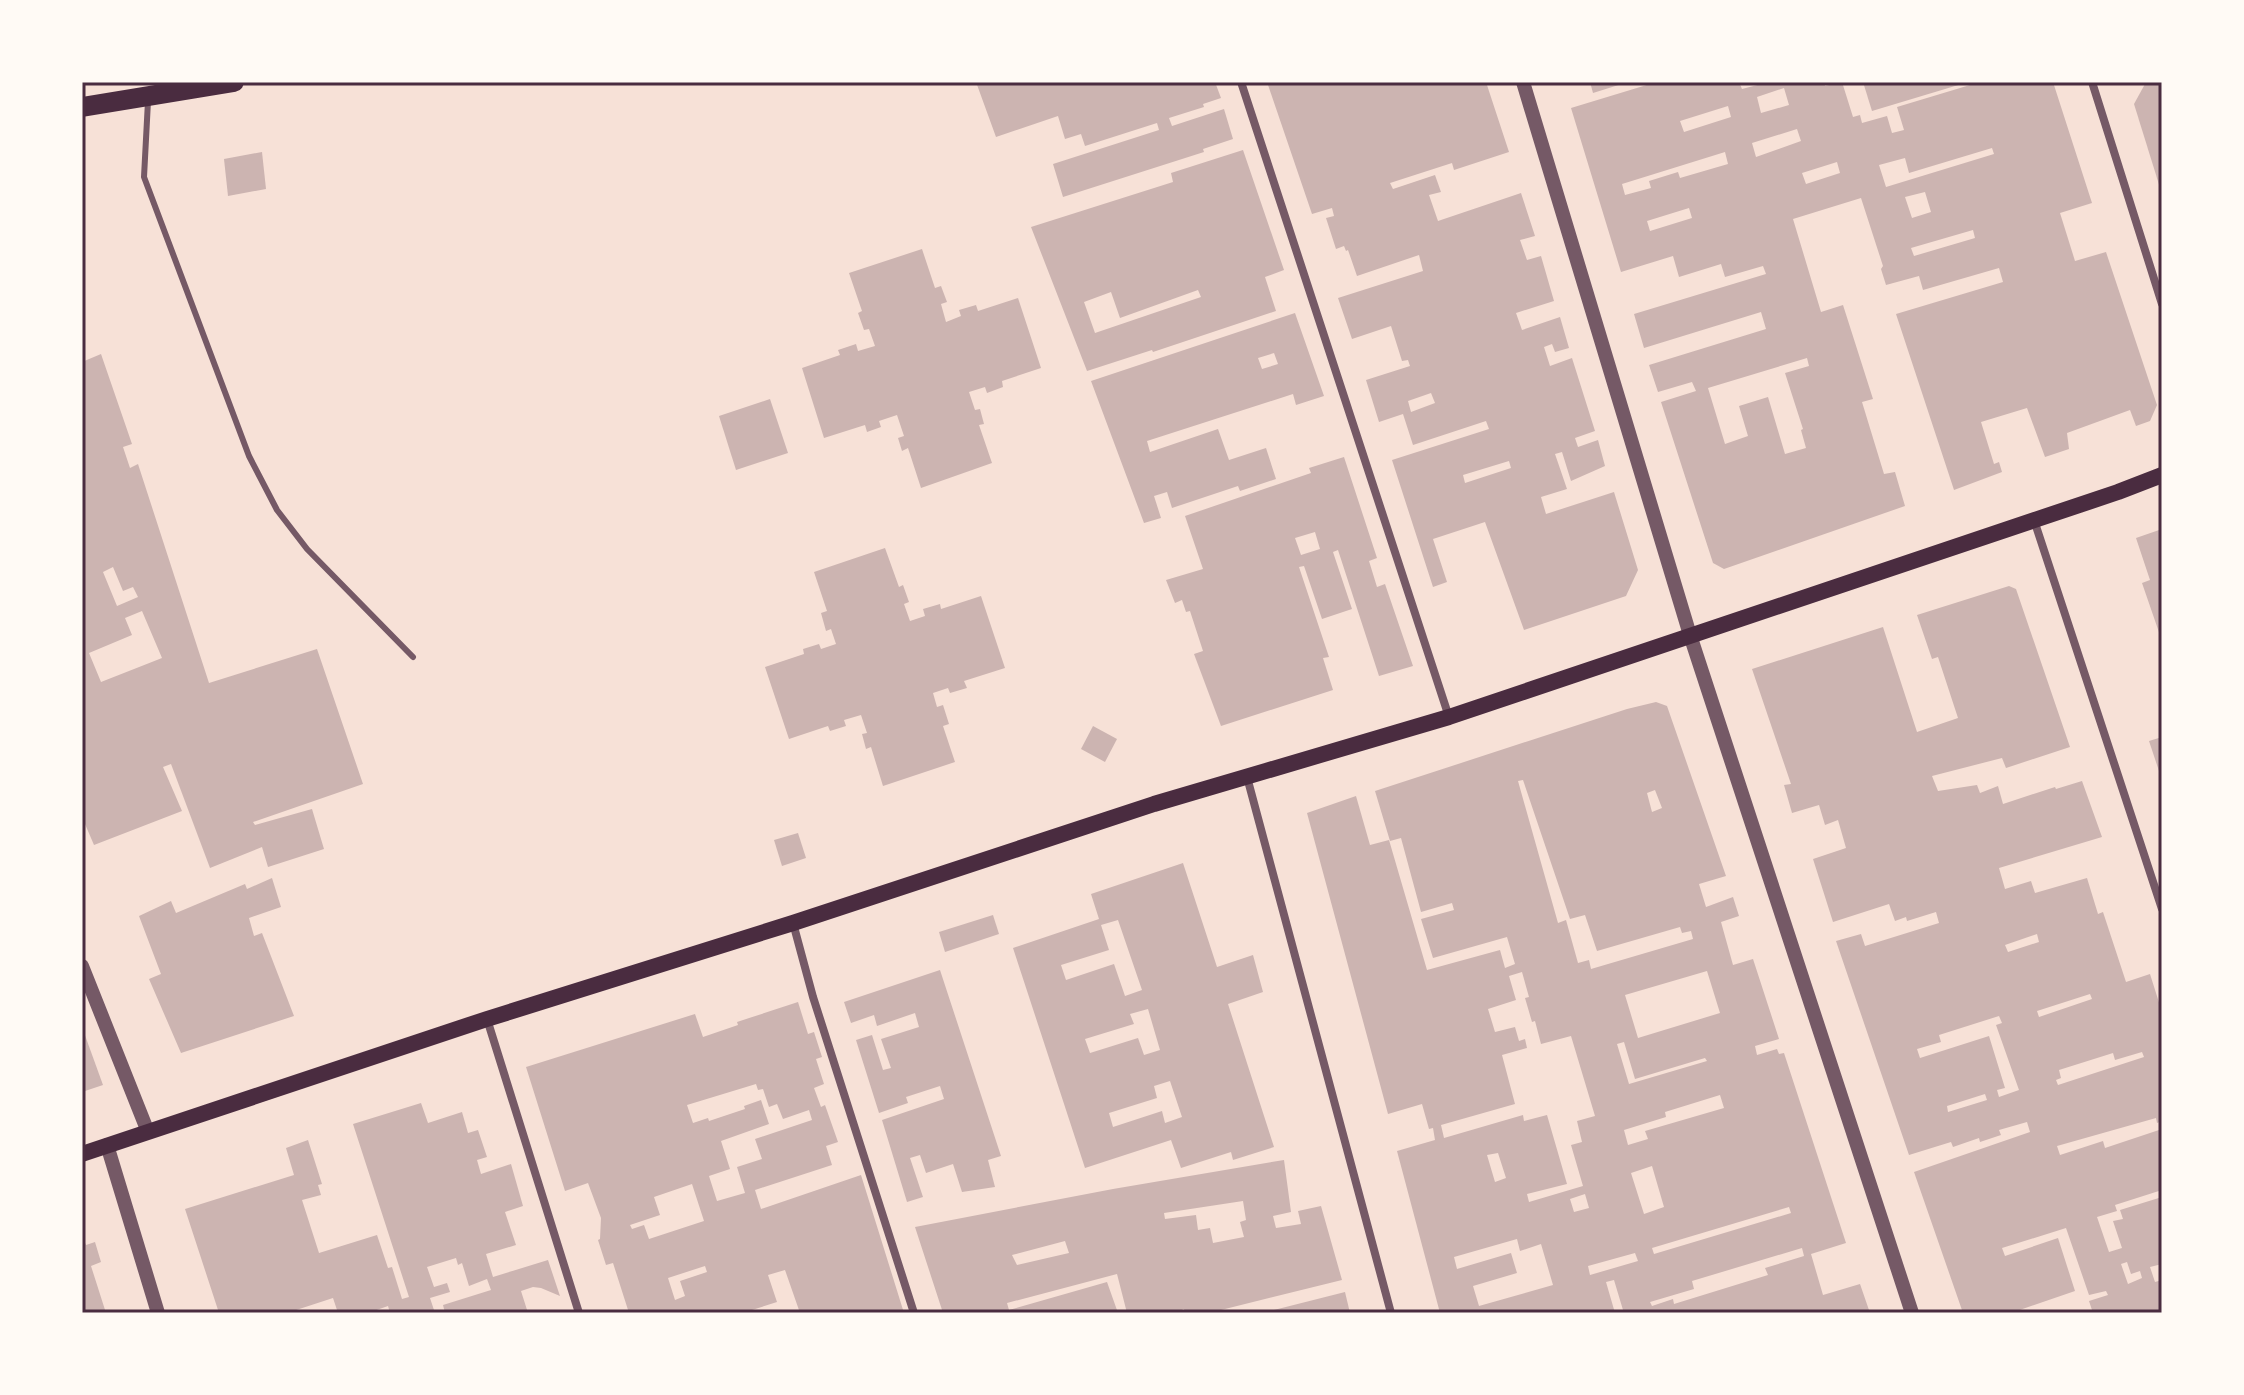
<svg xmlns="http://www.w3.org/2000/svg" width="2244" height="1395" viewBox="0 0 2244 1395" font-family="'Source Sans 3',sans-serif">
<rect width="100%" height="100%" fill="#f7e1d7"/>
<!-- building -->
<g fill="#ccb4b1" fill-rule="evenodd">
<polygon points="976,82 1215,82 1221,98 1203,104 1204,107 1169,118 1172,126 1224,109 1233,139 1203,149 1204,152 1063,197 1053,164 1159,130 1157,123 1085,146 1081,134 1065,139 1058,116 996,137"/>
<path d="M1267,82H1486L1509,152L1454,170L1452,163L1390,183L1393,189L1435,175L1441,192L1429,195L1438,221L1521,193L1535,236L1520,240L1527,260L1541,256L1554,301L1516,313L1522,330L1560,317L1569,348L1555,352L1552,344L1544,347L1550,366L1572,358L1595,431L1575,438L1578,447L1598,440L1605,466L1571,481L1562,452L1555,454L1567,489L1541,497L1546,514L1614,492L1638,570L1626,596L1524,630L1485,522L1433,539L1447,582L1433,587L1392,460L1489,429L1486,421L1413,445L1403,414L1379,422L1366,380L1410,366L1408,360L1402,361L1391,326L1352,339L1338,298L1423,271L1419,255L1357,276L1348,250L1346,251L1344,246L1336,249L1326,218L1334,216L1332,208L1312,214ZM1431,393L1435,403L1411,412L1408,401ZM1509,461L1511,468L1465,483L1463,475Z"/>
<polygon points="1590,82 1625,82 1625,83 1593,93"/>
<path d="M1649,82H1739L1742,89L1769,82H1824L1825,86L1842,82L1853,117L1860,115L1862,123L1887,116L1892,133L1904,130L1897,107L1980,82H2053L2092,203L2060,213L2075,261L2106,252L2157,405L2150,421L2136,426L2130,410L2067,433L2069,449L2045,457L2027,408L1981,422L1994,464L1999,462L2002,472L1954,490L1896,314L2003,282L1999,268L1923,290L1919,276L1886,285L1881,269L1883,266L1861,198L1793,219L1821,312L1843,305L1873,399L1862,402L1884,474L1895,472L1905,506L1724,569L1713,563L1661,402L1696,391L1692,382L1658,392L1649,365L1766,329L1761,312L1644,348L1634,314L1766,274L1763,266L1725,277L1721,264L1679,277L1673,256L1621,272L1571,108L1650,84ZM1784,88L1789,105L1761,113L1757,97ZM1728,106L1731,117L1684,132L1680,121ZM1797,129L1801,141L1756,157L1752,143ZM1992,148L1994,154L1886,187L1879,165L1905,158L1909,173ZM1725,152L1728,164L1680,178L1678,172L1649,181L1651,188L1625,195L1622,184ZM1837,162L1840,173L1806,184L1802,173ZM1925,192L1931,212L1912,218L1905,197ZM1689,208L1692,218L1650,231L1647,221ZM1973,230L1975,238L1914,256L1911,248ZM1807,358L1809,366L1785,373L1803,429L1801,430L1806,448L1785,454L1768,397L1739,406L1748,436L1725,444L1708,388Z"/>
<polygon points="1863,82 1965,82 1965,83 1872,111"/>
<polygon points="2153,82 2162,82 2161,191 2134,104 2145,84"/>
<path d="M1243,150L1284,270L1265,277L1276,311L1153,352L1152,350L1087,371L1031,227L1173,182L1171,173ZM1198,290L1201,297L1095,333L1084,302L1111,292L1120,318Z"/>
<polygon points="262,152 266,189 228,196 224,159"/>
<polygon points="922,249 935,288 941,286 947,302 941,304 946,322 961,316 959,310 976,305 978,311 1018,298 1041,368 1002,381 1003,387 987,393 985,387 969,392 975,410 980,409 984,424 979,425 992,463 921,488 908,448 902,451 898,438 904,436 897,415 879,421 881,427 867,432 865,425 824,438 802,368 840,355 838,350 856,344 858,351 875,346 869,329 864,330 858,313 862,311 849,273"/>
<path d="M1295,313L1324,396L1296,405L1293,394L1147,441L1150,452L1218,429L1229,460L1266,448L1276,479L1240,491L1238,486L1172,508L1167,492L1154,496L1161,518L1144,523L1091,381ZM1274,353L1278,364L1262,369L1258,358Z"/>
<path d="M101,354L132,444L123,447L130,468L138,464L209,683L317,649L363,784L253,822L255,825L312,809L324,849L268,867L262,847L210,868L171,764L163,767L182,811L94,845L82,817V362ZM113,567L123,591L133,587L138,597L117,606L103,572ZM142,611L162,658L101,682L89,653L132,635L125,618Z"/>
<polygon points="770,399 788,453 736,470 719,416"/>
<path d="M1344,457L1377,558L1369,561L1377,587L1385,584L1413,666L1379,676L1338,550L1333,552L1352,609L1322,619L1304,566L1299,567L1329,657L1323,658L1333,690L1221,726L1194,654L1203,651L1190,611L1186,612L1182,600L1175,603L1166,580L1203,569L1185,516L1311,473L1309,468ZM1315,532L1320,549L1301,555L1295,538Z"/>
<polygon points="2162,529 2162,641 2142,583 2150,580 2136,538"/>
<polygon points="885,548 899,587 903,585 909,602 904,604 910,621 925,616 923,609 940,604 941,609 981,596 1005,668 964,681 967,688 950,693 948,688 933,693 937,707 943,705 949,724 943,726 955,762 883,786 871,747 866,749 862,734 867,733 861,715 844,720 846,726 830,731 828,726 789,739 765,667 804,654 803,649 819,644 821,649 836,644 831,629 826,631 821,613 827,611 814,572"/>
<path d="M2009,586L2016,589L2070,747L2006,768L2002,758L1932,776L1938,791L1977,785L1980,793L1998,786L2003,804L2055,787L2056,789L2082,781L2102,837L1999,868L2005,889L2031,881L2035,893L2087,878L2098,914L2103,912L2126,982L2150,974L2162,1012V1121L2157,1123L2156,1118L2057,1146L2060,1155L2103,1141L2105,1148L2162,1129V1190L2115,1205L2117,1211L2097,1217L2109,1252L2122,1248L2113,1221L2123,1219L2120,1210L2162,1197V1264L2150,1267L2155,1282L2162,1280V1313H2093L2089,1301L2108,1295L2106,1291L2089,1295L2066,1228L2002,1248L2005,1256L2058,1238L2075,1291L2011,1313H1963L1914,1172L2030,1132L2027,1122L1999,1130L2001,1135L1980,1142L1979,1138L1953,1147L1951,1142L1909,1155L1836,941L1861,934L1865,946L1939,923L1936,912L1907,921L1906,917L1895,921L1889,904L1833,922L1813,859L1846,848L1838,820L1825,825L1819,805L1792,813L1784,785L1791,784L1752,669L1883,627L1917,732L1958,718L1938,657L1932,659L1917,615ZM2037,934L2039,942L2008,952L2005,945ZM2090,994L2092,999L2039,1017L2037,1011ZM1999,1016L2002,1023L1996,1025L2019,1090L1999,1097L1997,1090L2005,1088L1989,1036L1920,1058L1917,1049L1941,1042L1939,1035ZM2142,1052L2144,1057L2058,1085L2056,1080L2061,1078L2059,1070L2113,1053L2115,1060ZM1985,1094L1987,1100L1948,1112L1947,1106ZM2127,1262L2131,1274L2140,1271L2142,1278L2128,1284L2121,1264Z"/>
<path d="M1656,702L1667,706L1726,876L1699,884L1706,907L1733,897L1739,916L1721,922L1733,965L1753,959L1779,1039L1755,1046L1757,1055L1777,1049L1779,1054L1784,1053L1846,1243L1811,1254L1823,1295L1860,1284L1870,1313H1615L1623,1310L1614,1280L1606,1282L1615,1313H1440L1397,1151L1435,1140L1433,1128L1429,1129L1422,1104L1388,1114L1307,813L1356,796L1370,845L1389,840L1427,970L1500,950L1505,968L1515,964L1507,937L1433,958L1421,919L1454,910L1452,903L1421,912L1401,838L1390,841L1375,791L1627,709ZM1523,780L1570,919L1585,915L1597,951L1680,927L1682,933L1691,931L1693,939L1591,969L1589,960L1578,963L1566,920L1558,923L1518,781ZM1655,790L1662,808L1652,812L1647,793ZM1707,971L1720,1013L1638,1038L1625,995ZM1522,972L1529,997L1525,998L1532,1022L1535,1021L1541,1044L1571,1036L1595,1116L1577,1121L1582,1142L1571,1145L1583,1186L1529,1202L1527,1194L1567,1184L1547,1115L1524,1121L1523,1115L1444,1138L1441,1125L1515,1104L1502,1055L1527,1048L1525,1039L1519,1041L1515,1027L1495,1032L1488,1009L1516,1000L1509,976ZM1624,1042L1635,1079L1705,1058L1707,1061L1629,1084L1617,1044ZM1720,1095L1724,1108L1645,1131L1648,1139L1628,1145L1624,1130L1666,1117L1665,1112ZM1498,1153L1506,1178L1495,1182L1487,1155ZM1652,1166L1664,1207L1644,1214L1631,1173ZM1585,1194L1589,1208L1574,1212L1570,1199ZM1789,1207L1791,1213L1654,1254L1652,1248ZM1517,1239L1520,1251L1541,1244L1553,1285L1479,1306L1473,1286L1517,1273L1511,1253L1457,1269L1454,1257ZM1802,1248L1804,1256L1765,1268L1768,1275L1674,1304L1673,1299L1652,1306L1650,1302L1694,1289L1692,1281ZM1635,1253L1638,1261L1590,1275L1588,1266Z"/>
<polygon points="1093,726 1117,739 1105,762 1081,749"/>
<polygon points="2162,737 2162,777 2161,777 2149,741"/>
<polygon points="798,833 806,858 782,866 774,840"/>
<path d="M1183,863L1217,967L1253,955L1263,992L1228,1004L1274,1147L1233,1160L1231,1152L1181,1168L1171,1140L1085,1168L1013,948L1099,919L1091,894ZM1118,920L1142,990L1125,996L1114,964L1066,980L1061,965L1109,950L1101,925ZM1148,1009L1160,1050L1144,1055L1138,1038L1090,1053L1085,1039L1134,1024L1130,1014ZM1170,1081L1182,1117L1165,1123L1162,1111L1113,1127L1109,1113L1157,1098L1154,1086Z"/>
<polygon points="272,878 281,907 249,918 254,936 262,933 294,1016 181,1053 149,979 161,974 139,916 171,901 176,913 245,884 247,889"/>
<polygon points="993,915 999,934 945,952 939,932"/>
<polygon points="940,970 1001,1156 988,1160 995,1187 962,1192 953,1164 926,1173 920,1155 910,1158 923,1197 907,1202 882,1120 944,1099 940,1086 906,1097 908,1103 879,1113 856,1040 872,1035 883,1070 891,1068 881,1039 919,1027 915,1013 877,1026 874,1015 851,1023 844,1002"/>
<path d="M798,1002L808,1034L814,1032L822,1057L816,1059L824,1084L814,1088L821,1107L825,1105L838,1142L826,1146L832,1165L755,1190L761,1209L861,1175L904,1313H800L785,1270L768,1275L777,1302L752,1310L753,1313H629L613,1263L606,1265L598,1240L600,1239L601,1218L588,1183L565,1191L526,1067L695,1014L703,1037L738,1025L737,1022ZM756,1084L758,1090L763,1089L769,1107L777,1104L783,1119L809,1110L812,1120L755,1139L762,1159L737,1167L745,1193L717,1201L709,1176L730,1169L721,1141L769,1124L761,1100L744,1106L745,1109L709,1121L708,1118L693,1123L687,1105ZM692,1184L704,1221L649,1239L644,1225L632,1229L630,1225L660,1215L654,1197ZM705,1266L707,1272L680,1281L685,1296L675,1300L668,1278Z"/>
<polygon points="82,1027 103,1085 82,1092"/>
<polygon points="421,1103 428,1123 462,1112 468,1133 478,1130 487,1157 477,1160 481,1174 511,1164 523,1206 505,1212 516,1245 486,1254 493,1277 548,1260 560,1296 541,1288 533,1287 521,1291 528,1313 445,1313 443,1305 491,1290 487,1279 469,1286 462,1263 458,1265 456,1258 427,1267 434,1287 447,1283 450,1292 430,1298 435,1313 390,1313 388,1306 368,1313 338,1313 333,1298 287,1313 219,1313 185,1209 294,1175 286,1148 308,1140 322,1184 318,1185 321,1195 302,1200 319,1253 377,1235 388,1268 392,1267 402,1299 409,1297 353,1124"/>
<path d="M1284,1160L1291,1212L1273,1216L1276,1228L1301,1224L1298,1211L1321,1206L1342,1280L1209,1313H1185L1184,1309L1174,1313H1127L1117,1274L1007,1303L1009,1310L1107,1282L1118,1313H943L915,1227L1113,1189ZM1243,1201L1246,1220L1240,1222L1244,1237L1213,1243L1210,1228L1198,1230L1196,1215L1165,1219L1164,1213ZM1065,1241L1069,1253L1017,1265L1012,1255Z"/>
<polygon points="82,1236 86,1245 95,1242 101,1262 91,1266 106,1313 82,1313"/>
<polygon points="1345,1292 1350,1313 1266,1313 1266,1312"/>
</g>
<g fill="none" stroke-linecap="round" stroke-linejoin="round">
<!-- service -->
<polyline stroke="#755966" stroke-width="6" points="148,101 144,177 249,456 277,510 307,549 413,657"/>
<!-- minor -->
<g stroke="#755966" stroke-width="8">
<polyline points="1241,82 1449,717"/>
<polyline points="2092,82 2162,304"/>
<polyline points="2034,520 2162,909"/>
<polyline points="1247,777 1391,1313"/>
<polyline points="793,923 813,997 914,1313"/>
<polyline points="487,1019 579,1313"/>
</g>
<!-- tertiary -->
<g stroke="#755966" stroke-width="14">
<polyline points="1523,82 1690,635 1912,1313"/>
<polyline points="82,966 148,1132"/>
<polyline points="107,1145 158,1313"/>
</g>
<!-- secondary -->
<polyline stroke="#4a2c40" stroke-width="16" points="82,1154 487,1019 793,923 1154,804 1449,717 2118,492 2162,475"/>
<!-- primary -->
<polyline stroke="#4a2c40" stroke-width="20" points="82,107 234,82"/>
</g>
<!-- border -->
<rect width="2244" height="1395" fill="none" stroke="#fffaf5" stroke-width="168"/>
<rect x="84" y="84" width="2076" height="1227" fill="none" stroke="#4a2c40" stroke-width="3"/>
</svg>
